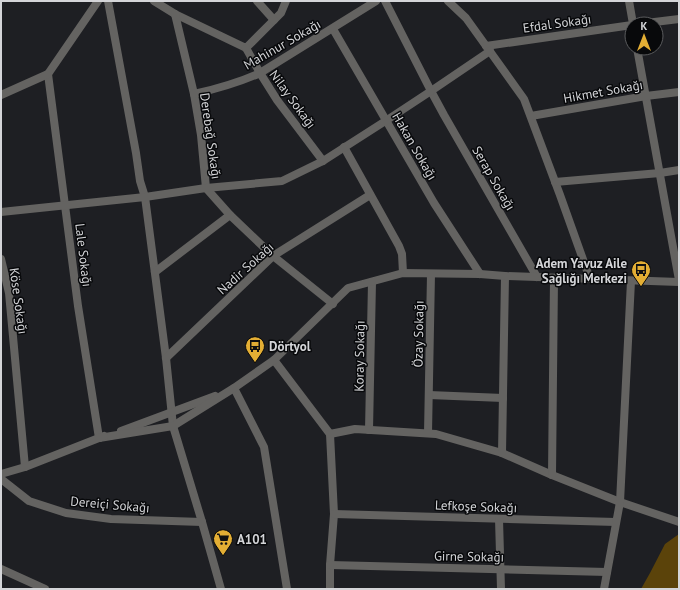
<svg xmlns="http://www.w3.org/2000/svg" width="680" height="590" viewBox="0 0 680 590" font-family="'PT Sans',sans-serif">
<rect width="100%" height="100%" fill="#1e1f23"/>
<!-- green -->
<polygon fill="#5b430a" points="679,534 679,589 641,589 650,573 665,544"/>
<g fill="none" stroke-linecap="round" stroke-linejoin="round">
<!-- minor -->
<g stroke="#646361" stroke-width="8">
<polyline points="108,1 136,153 140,181 145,197 166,358 173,426 202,522 221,589"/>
<polyline points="154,1 175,14 246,48 281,13 286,1"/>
<polyline points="257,1 274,20"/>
<polyline points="448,1 466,18 524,99 560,195 590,279"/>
<polyline points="629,1 633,24"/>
<polyline points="175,14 194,94 201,135 206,188 230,215 273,256 333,304"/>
<polyline points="638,24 679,19"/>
<polyline points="333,29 434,203 480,274"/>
<polyline points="486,46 632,25"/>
<polyline points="246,48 260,73 277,100 323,161"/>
<polyline points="637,48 679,280"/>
<polyline points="490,51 431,91 444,115 537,277"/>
<polyline points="48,74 78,306 99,438"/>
<path d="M194,94C216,89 238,83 260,73L376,1"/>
<polyline points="1,95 48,74 98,1"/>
<polyline points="531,116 646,96 679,92"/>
<polyline points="344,147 399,246 402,254 403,273"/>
<polyline points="555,182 660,173 679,170"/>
<polyline points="1,212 145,197 206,188 282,181 323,161 387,120 431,91 385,1"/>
<polyline points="1,259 9,293 25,467"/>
<polyline points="155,272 230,215"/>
<polyline points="166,358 273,256 370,195"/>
<polyline points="274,360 330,434 334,514 330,565 330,589"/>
<polyline points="234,388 264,447 287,589"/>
<polyline points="429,395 503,398"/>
<polyline points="369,430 372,282"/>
<polyline points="428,433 431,274"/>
<polyline points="330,434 355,429 436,434 502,453 552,475 620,502 679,522"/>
<polyline points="502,453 505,276"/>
<polyline points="552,475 554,278"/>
<polyline points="1,479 29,501 66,513 111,519 202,522"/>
<polyline points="334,514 616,522"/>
<polyline points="499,519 501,589"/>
<polyline points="330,565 607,572"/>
<polyline points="1,569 45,589"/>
<polyline points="604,589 620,502 631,281"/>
</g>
<!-- tertiary -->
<g stroke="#646361" stroke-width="8">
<polyline points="121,431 215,396"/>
<polyline points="99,438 173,426 234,388 274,360 348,288 403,273 480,274 505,276 679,282"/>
<polyline points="1,474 25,467 104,436"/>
</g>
</g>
<!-- icons -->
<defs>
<g id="bus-pin" transform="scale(1)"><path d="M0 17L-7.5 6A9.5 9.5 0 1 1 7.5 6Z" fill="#e3ae34" stroke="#08090b"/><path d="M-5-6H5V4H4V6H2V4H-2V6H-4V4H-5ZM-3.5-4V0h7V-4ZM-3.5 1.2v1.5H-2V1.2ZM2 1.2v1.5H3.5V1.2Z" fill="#111"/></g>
<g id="supermarket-pin" transform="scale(1)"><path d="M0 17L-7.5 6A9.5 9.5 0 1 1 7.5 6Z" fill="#e3ae34" stroke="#08090b"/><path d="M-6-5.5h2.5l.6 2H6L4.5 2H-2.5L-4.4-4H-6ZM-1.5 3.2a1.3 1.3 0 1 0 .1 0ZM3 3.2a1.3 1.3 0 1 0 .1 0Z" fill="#111"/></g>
</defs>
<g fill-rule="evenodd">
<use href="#bus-pin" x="641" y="270"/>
<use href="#bus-pin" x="255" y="346"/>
<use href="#supermarket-pin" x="223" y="539"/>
</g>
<g text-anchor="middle" stroke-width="3" stroke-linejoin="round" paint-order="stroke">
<!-- street labels -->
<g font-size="13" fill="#d4d5d8" stroke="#08090b">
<text transform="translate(557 23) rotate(-8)" y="5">Efdal Sokağı</text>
<text transform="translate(282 44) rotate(-30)" y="5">Mahinur Sokağı</text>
<text transform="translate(603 91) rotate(-10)" y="5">Hikmet Sokağı</text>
<text transform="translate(293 99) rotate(54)" y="5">Nilay Sokağı</text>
<text transform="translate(211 136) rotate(82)" y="5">Derebağ Sokağı</text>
<text transform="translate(415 146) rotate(60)" y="5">Hakan Sokağı</text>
<text transform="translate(494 178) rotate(60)" y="5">Serap Sokağı</text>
<text transform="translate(84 255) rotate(83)" y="5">Lale Sokağı</text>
<text transform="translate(245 268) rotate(-42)" y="5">Nadir Sokağı</text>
<text transform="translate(19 301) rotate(82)" y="5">Köse Sokağı</text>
<text transform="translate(418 334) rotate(-89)" y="5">Özay Sokağı</text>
<text transform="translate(359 356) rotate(-89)" y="5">Koray Sokağı</text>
<text transform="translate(110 504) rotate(5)" y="5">Dereiçi Sokağı</text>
<text transform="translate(476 506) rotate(2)" y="5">Lefkoşe Sokağı</text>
<text transform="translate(469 556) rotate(1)" y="5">Girne Sokağı</text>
</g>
<!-- poi labels -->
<g font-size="13" font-weight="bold" fill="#d4d5d8" stroke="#08090b" text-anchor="start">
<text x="627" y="268" text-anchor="end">Adem Yavuz Aile<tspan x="627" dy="15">Sağlığı Merkezi</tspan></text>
<text x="269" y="351">Dörtyol</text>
<text x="237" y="544">A101</text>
</g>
</g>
<!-- border -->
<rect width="680" height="590" fill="none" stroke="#d4d5d8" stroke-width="4"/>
<!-- north arrow -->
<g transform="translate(644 36)"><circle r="19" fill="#08090b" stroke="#5a5b5d"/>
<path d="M0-3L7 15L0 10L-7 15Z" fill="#e3ae34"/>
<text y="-6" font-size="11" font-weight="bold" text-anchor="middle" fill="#d4d5d8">K</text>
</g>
</svg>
